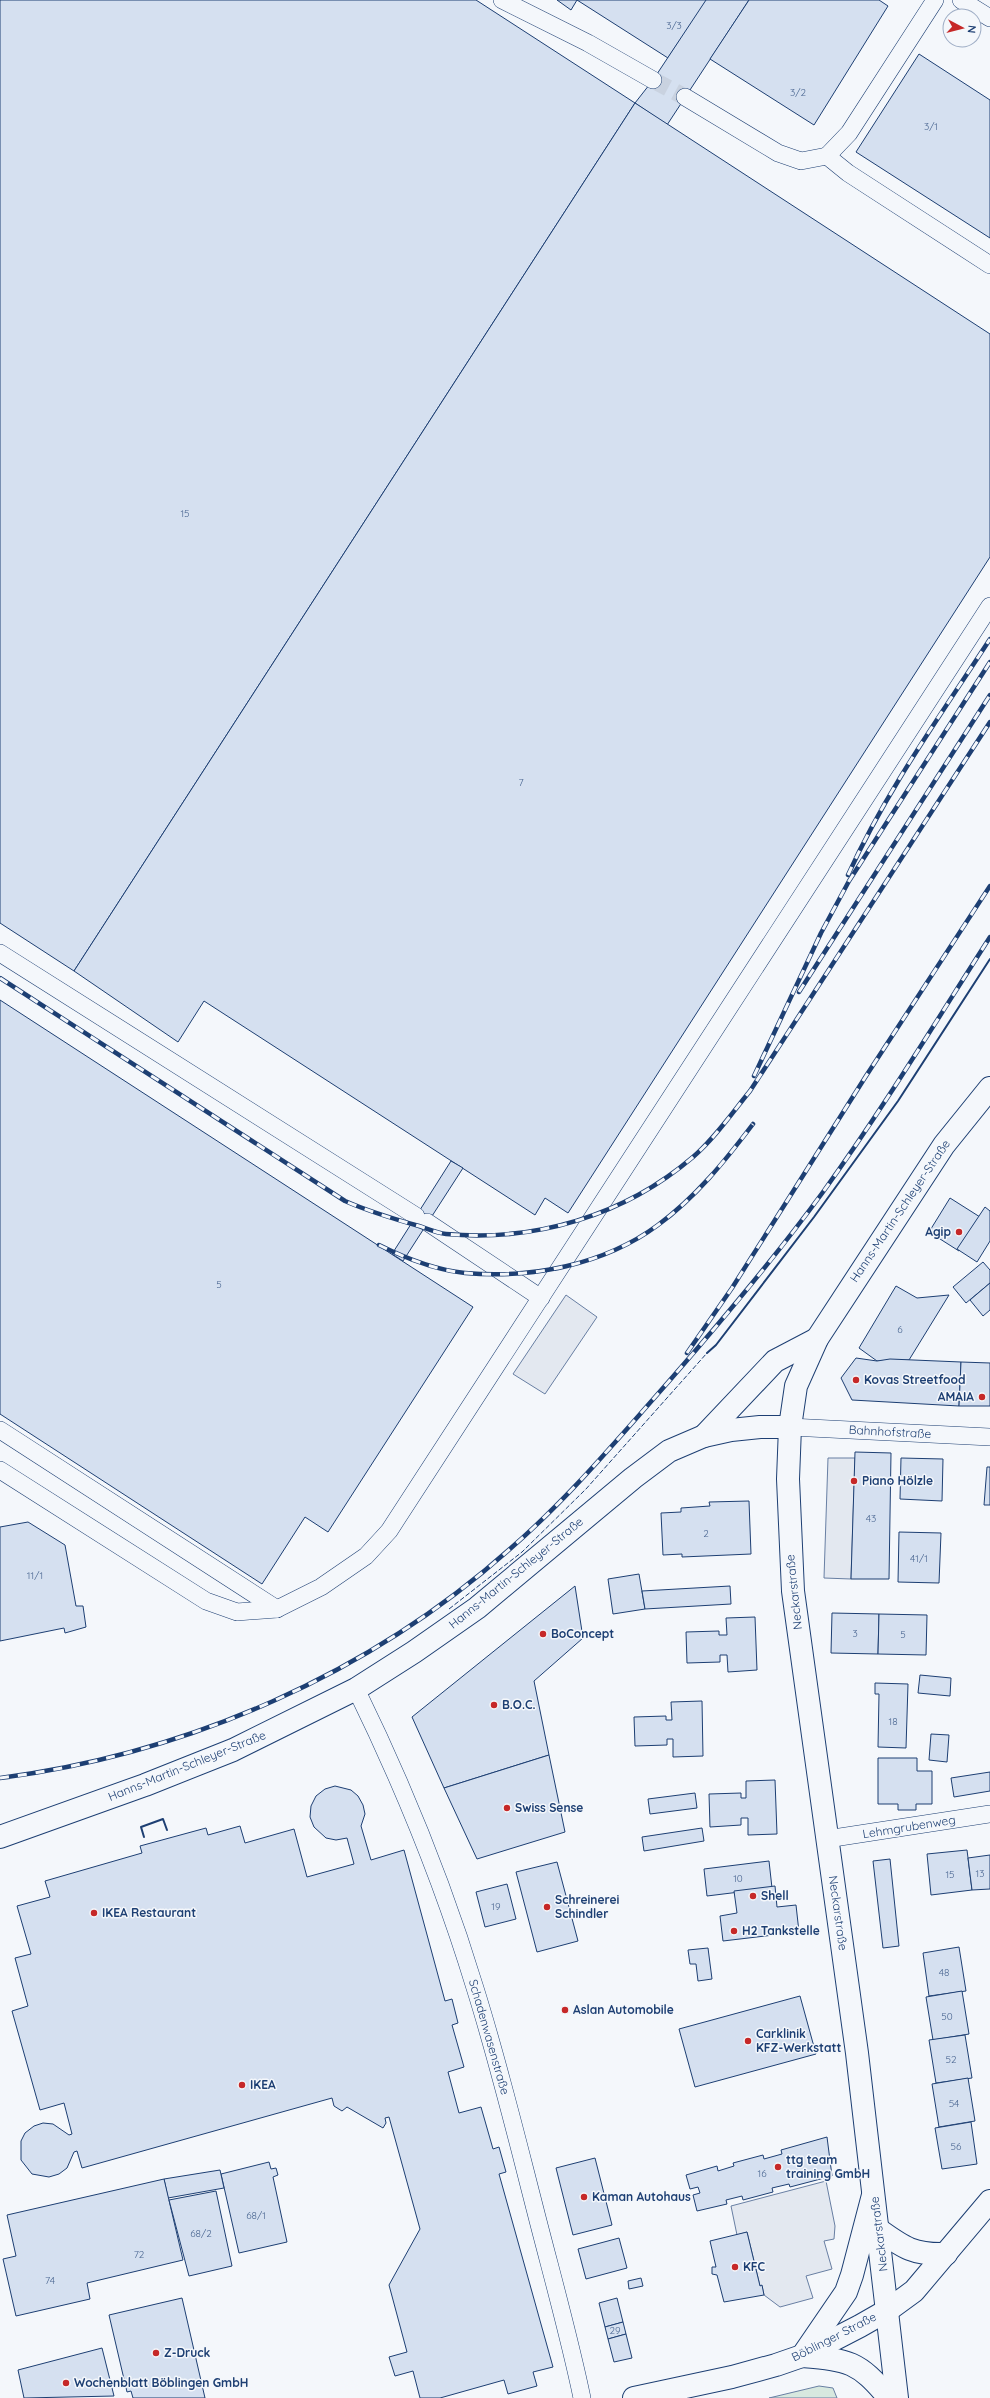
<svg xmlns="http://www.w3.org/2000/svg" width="990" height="2398" viewBox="0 0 990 2398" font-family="Quicksand,sans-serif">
<rect width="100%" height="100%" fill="#f4f7fb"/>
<!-- green -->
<polygon fill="#d7e8df" stroke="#687fa3" points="819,2386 833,2388 837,2398 769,2398"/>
<!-- parking -->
<g fill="#e3e8f0" stroke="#687fa3">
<polygon points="566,1295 597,1317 545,1394 513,1374"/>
<polygon points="828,1458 855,1458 851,1579 824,1578"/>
<polygon points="826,2181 835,2226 834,2239 824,2241 832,2269 806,2276 813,2298 780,2307 764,2295 762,2286 760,2286 747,2232 737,2235 731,2206"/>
</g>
<!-- building -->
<g fill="#d5e0f0" stroke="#1d3f73">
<polygon points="0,0 476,0 635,103 74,971 0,923"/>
<polygon points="557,0 749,0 710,59 680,40 668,58 577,0 571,10"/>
<polygon points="706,0 749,0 667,125 635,103 653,80"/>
<polygon points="749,0 879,0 888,6 814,125 710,59"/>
<polygon points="919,54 990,100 990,238 856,152"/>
<polygon points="635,103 990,334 990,557 568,1213 545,1198 535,1215 204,1001 178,1042 74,971"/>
<polygon points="0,1000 473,1307 328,1532 305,1517 262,1584 0,1414"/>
<polygon points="451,1161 463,1168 403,1261 392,1254"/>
<polygon points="950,1198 980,1217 959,1251 929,1232"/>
<polygon points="985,1207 990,1211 990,1241 977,1262 957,1249"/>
<polygon points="983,1262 990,1270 990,1283 966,1303 953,1287"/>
<polygon points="990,1283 990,1310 983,1316 970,1300"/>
<polygon points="896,1286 917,1298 949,1295 909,1360 877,1361 859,1348"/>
<polygon points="856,1358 877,1361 890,1359 961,1362 959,1406 852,1400 841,1378"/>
<polygon points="961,1362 990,1363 990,1406 959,1406"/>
<polygon points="855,1452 891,1453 889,1579 851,1579"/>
<polygon points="901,1458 943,1459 942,1501 900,1499"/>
<polygon points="987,1467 990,1467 990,1505 984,1505"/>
<polygon points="749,1501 751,1554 682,1557 682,1554 663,1555 661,1513 681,1512 681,1508 710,1506 709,1502"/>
<polygon points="28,1522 65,1545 76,1606 83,1606 86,1627 65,1633 64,1628 0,1641 0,1527"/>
<polygon points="899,1532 941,1533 939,1583 898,1582"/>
<polygon points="639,1574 645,1609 613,1614 608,1579"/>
<polygon points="575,1586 583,1638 534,1681 549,1755 444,1788 412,1717"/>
<polygon points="730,1586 731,1604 645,1609 642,1591"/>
<polygon points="832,1613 879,1614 878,1654 831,1653"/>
<polygon points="879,1614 927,1615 926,1655 878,1654"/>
<polygon points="755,1617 757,1670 728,1672 727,1655 720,1655 720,1662 687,1663 686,1632 719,1631 719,1635 727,1635 726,1618"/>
<polygon points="920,1675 951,1678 950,1696 918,1693"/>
<polygon points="875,1683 908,1684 906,1748 878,1747 879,1694 875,1694"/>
<polygon points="702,1701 703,1756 673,1757 673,1739 667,1739 667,1745 635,1746 634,1717 666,1716 666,1720 672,1720 671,1702"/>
<polygon points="931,1734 949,1735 947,1762 929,1760"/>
<polygon points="549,1755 565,1832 477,1859 444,1788"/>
<polygon points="878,1758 917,1758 917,1771 932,1771 932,1804 916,1804 916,1810 898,1810 898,1804 878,1804"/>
<polygon points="990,1772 990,1791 954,1797 951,1778"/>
<polygon points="775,1780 777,1834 748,1835 748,1818 741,1818 741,1825 710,1827 709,1794 741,1793 741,1798 746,1798 746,1781"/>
<polygon points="335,1786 351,1790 358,1796 363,1805 365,1814 361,1826 371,1860 404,1850 445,2001 452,1999 458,2023 452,2025 464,2067 448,2072 459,2113 481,2107 493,2149 499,2147 506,2172 499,2174 553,2367 533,2372 537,2386 508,2394 504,2380 440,2398 420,2398 413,2371 395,2376 389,2357 407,2352 389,2285 420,2229 389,2117 385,2118 386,2123 383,2128 347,2107 342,2111 334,2106 332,2098 82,2168 77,2151 74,2152 67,2168 59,2174 49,2177 32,2174 21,2160 21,2141 25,2133 34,2126 43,2123 53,2124 69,2135 72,2134 64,2103 40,2110 12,2011 28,2006 15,1958 31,1954 17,1906 50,1897 45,1881 142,1853 140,1846 206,1828 208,1835 240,1826 245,1843 294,1829 307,1877 354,1864 347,1838 336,1840 326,1838 314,1827 310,1817 311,1806 316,1796 325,1789"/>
<polygon points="695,1793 697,1808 650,1814 648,1799"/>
<polygon points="702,1828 704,1841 644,1851 642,1837"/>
<polygon points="967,1850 972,1890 931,1895 927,1854"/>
<polygon points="990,1855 990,1889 972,1890 968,1858"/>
<polygon points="890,1859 899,1946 883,1948 873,1861"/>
<polygon points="769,1861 772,1888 707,1896 704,1869"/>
<polygon points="557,1862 578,1941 537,1952 516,1872"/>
<polygon points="507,1884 516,1919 485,1927 476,1892"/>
<polygon points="775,1886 777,1907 796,1905 799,1932 723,1941 720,1916 737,1913 734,1891"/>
<polygon points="959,1947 966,1991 929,1996 923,1953"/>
<polygon points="708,1948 712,1979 698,1981 696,1964 690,1964 688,1950"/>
<polygon points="962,1991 969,2034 933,2040 926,1997"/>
<polygon points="800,1996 816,2054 695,2087 679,2029"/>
<polygon points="965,2035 972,2078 936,2083 929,2040"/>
<polygon points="968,2078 975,2121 939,2127 932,2084"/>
<polygon points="971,2122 977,2164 942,2169 935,2128"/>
<polygon points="827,2137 832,2176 790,2187 789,2184 772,2188 773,2192 743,2200 742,2196 726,2200 727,2204 697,2211 693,2195 700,2193 698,2187 690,2189 686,2175 717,2166 718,2171 734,2166 733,2163 763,2155 764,2159 782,2154 781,2150"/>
<polygon points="595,2158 612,2225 573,2235 556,2168"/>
<polygon points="269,2162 271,2169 276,2168 278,2175 273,2177 287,2242 239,2253 221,2174"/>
<polygon points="220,2170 224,2188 168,2198 164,2179"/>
<polygon points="164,2179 183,2260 87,2283 90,2299 16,2316 3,2259 16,2256 7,2215"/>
<polygon points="216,2191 232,2266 189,2276 169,2200"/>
<polygon points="747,2232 760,2286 762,2285 764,2295 724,2302 717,2275 712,2274 712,2267 716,2267 710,2241"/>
<polygon points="619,2238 627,2268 586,2279 578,2249"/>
<polygon points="641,2278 643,2286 629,2289 628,2281"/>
<polygon points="182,2298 205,2398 133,2398 131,2391 127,2392 109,2315"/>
<polygon points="617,2298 623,2322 605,2327 599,2303"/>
<polygon points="623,2322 626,2334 608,2339 605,2327"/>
<polygon points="626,2334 632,2358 614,2362 608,2339"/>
<polygon points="102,2348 114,2396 24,2398 18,2370"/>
</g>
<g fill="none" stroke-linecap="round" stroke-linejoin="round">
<!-- minor-tunnel -->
<polyline stroke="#c9d2e0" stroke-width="17" stroke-dasharray="17 8" stroke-linecap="butt" points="653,80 685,97"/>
<!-- minor casing -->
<g stroke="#1d3f73" stroke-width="18">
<g id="minor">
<polyline points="502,0 588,43 653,80"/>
<polyline points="961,0 990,18"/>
<polyline points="685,97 778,153 801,161 827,156 848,173 990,265"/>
<polyline points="827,156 849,133 935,0"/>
<polyline points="0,953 416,1216"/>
<polyline points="427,1222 541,1298"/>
<polyline points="790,1427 990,1437"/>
<polyline points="0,1430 277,1609"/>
<polyline points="0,1470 206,1601 237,1612 277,1609 321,1587 366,1556 389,1531 990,606"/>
<path d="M356,1689C403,1785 444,1886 475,1988C498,2061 516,2135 535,2209C551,2272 569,2335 582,2398"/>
<polyline points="827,1839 990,1814"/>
</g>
</g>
<!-- secondary casing -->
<g stroke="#1d3f73" stroke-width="24">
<g id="secondary">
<polyline points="704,1436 775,1361 817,1339"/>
<polyline points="0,1837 145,1785 233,1750 356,1689 414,1652 477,1608 633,1478 669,1451 704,1436 731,1430 760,1427 790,1427"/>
<path d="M879,2230C904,2248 914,2255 946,2254"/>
<polyline points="805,2352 846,2292 852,2275 873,2195"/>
<path d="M802,2356C849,2360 858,2361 889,2398"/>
<polyline points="634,2398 732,2377 776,2365 802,2356 860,2326 888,2310 914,2291 990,2201"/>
</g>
</g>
<!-- primary casing -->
<g stroke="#1d3f73" stroke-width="24">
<polyline id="primary" points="897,2398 857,2053 793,1591 788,1479 790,1427 796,1386 817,1339 944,1145 990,1088"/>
</g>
<!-- minor -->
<use href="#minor" stroke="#f4f7fb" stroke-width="17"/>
<!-- secondary -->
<use href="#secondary" stroke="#f4f7fb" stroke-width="22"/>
<!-- primary -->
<use href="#primary" stroke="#f4f7fb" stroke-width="22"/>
<!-- rail casing -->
<g stroke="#1d3f73" stroke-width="4.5">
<g id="rail">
<path d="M848,875C886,791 940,716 990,639"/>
<path d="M0,978L345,1201C370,1212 394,1219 419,1226C428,1229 437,1233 446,1234C535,1242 624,1216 693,1157C715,1138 732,1113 750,1091L990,722"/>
<polyline points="799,992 990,695"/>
<polyline points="754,1076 821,933 849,881 990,662"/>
<path d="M379,1245C405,1258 435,1270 465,1273C531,1279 604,1265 658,1225C696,1197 725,1161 753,1124"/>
<polyline points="687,1353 732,1288 866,1076 990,886"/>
<path d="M0,1778C187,1754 370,1674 511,1548C564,1502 609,1449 656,1396C714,1330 771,1263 823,1192C882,1110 935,1023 990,937"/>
</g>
</g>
<!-- rail -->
<use href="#rail" stroke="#f4f7fb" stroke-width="3" stroke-dasharray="9" stroke-linecap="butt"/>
<!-- fence -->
<polyline stroke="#1d3f73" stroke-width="1" stroke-dasharray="5 2" stroke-linecap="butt" points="449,1609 522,1552 586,1489 707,1353"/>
<!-- wall -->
<g stroke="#1d3f73" stroke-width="2">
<polyline points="707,1353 716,1345 814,1217 898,1101 990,959"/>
<polyline points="144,1837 141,1827 163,1819 167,1830"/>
</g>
</g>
<!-- markers -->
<g fill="#c62828" stroke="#f4f7fb" stroke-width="1.5">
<circle cx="959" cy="1232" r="4"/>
<circle cx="856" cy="1380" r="4"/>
<circle cx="982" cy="1397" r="4"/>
<circle cx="854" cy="1481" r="4"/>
<circle cx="543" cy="1634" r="4"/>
<circle cx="494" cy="1705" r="4"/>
<circle cx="507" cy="1808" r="4"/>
<circle cx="753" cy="1896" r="4"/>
<circle cx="547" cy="1907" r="4"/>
<circle cx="94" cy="1913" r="4"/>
<circle cx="734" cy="1931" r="4"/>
<circle cx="565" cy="2010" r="4"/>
<circle cx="748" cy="2041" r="4"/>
<circle cx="242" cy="2085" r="4"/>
<circle cx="778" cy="2167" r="4"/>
<circle cx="584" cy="2197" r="4"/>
<circle cx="735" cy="2267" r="4"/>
<circle cx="156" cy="2353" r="4"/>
<circle cx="66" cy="2383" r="4"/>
</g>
<g text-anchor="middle" stroke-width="3" stroke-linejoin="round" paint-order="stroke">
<!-- number labels -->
<g font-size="10" fill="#4b6792">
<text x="674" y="29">3/3</text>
<text x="798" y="96">3/2</text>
<text x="931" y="130">3/1</text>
<text x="185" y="517">15</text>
<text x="521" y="786">7</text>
<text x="219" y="1288">5</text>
<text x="900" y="1333">6</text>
<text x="871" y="1522">43</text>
<text x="706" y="1537">2</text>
<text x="919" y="1562">41/1</text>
<text x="35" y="1579">11/1</text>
<text x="855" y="1637">3</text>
<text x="903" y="1638">5</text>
<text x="893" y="1725">18</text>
<text x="980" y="1877">13</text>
<text x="950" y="1878">15</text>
<text x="738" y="1882">10</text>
<text x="496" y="1910">19</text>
<text x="944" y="1976">48</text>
<text x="947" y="2020">50</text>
<text x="951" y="2063">52</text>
<text x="954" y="2107">54</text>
<text x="956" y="2150">56</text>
<text x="762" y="2177">16</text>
<text x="256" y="2219">68/1</text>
<text x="201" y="2237">68/2</text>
<text x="139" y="2258">72</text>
<text x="50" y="2284">74</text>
<text x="615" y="2334">29</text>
</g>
<!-- street labels -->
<g font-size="12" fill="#1d3f73" stroke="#f4f7fb">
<text transform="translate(900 1211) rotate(-56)" y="4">Hanns-Martin-Schleyer-Straße</text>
<text transform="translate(890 1432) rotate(3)" y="4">Bahnhofstraße</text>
<text transform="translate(516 1573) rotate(-39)" y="4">Hanns-Martin-Schleyer-Straße</text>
<text transform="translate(794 1592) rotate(-96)" y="4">Neckarstraße</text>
<text transform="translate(187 1766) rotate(-22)" y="4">Hanns-Martin-Schleyer-Straße</text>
<text transform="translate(909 1827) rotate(-9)" y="4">Lehmgrubenweg</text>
<text transform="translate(838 1913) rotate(82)" y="4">Neckarstraße</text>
<text transform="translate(489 2037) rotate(74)" y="4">Schadenwasenstraße</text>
<text transform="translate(879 2234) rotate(-97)" y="4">Neckarstraße</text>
<text transform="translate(834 2337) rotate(-27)" y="4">Böblinger Straße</text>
</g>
<!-- poi labels -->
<g font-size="12" font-weight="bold" fill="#1d3f73" stroke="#f4f7fb" text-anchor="start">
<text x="951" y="1236" text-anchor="end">Agip</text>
<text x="864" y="1384">Kovas Streetfood</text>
<text x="974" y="1401" text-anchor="end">AMAIA</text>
<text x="862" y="1485">Piano Hölzle</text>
<text x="551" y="1638">BoConcept</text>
<text x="502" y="1709">B.O.C.</text>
<text x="515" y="1812">Swiss Sense</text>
<text x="761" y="1900">Shell</text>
<text x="555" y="1904">Schreinerei<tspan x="555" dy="14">Schindler</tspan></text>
<text x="102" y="1917">IKEA Restaurant</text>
<text x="742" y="1935">H2 Tankstelle</text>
<text x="573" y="2014">Aslan Automobile</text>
<text x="756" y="2038">Carklinik<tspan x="756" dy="14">KFZ-Werkstatt</tspan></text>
<text x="250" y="2089">IKEA</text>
<text x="786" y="2164">ttg team<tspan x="786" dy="14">training GmbH</tspan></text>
<text x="592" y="2201">Kaman Autohaus</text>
<text x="743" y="2271">KFC</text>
<text x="164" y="2357">Z-Druck</text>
<text x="74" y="2387">Wochenblatt Böblingen GmbH</text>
</g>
</g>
<!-- north arrow -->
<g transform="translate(962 28) rotate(97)"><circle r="19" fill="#f4f7fb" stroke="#9eadc5"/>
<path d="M0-3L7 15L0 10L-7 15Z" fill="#c62828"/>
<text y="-6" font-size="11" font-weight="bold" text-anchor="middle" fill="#1d3f73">N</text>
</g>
</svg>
